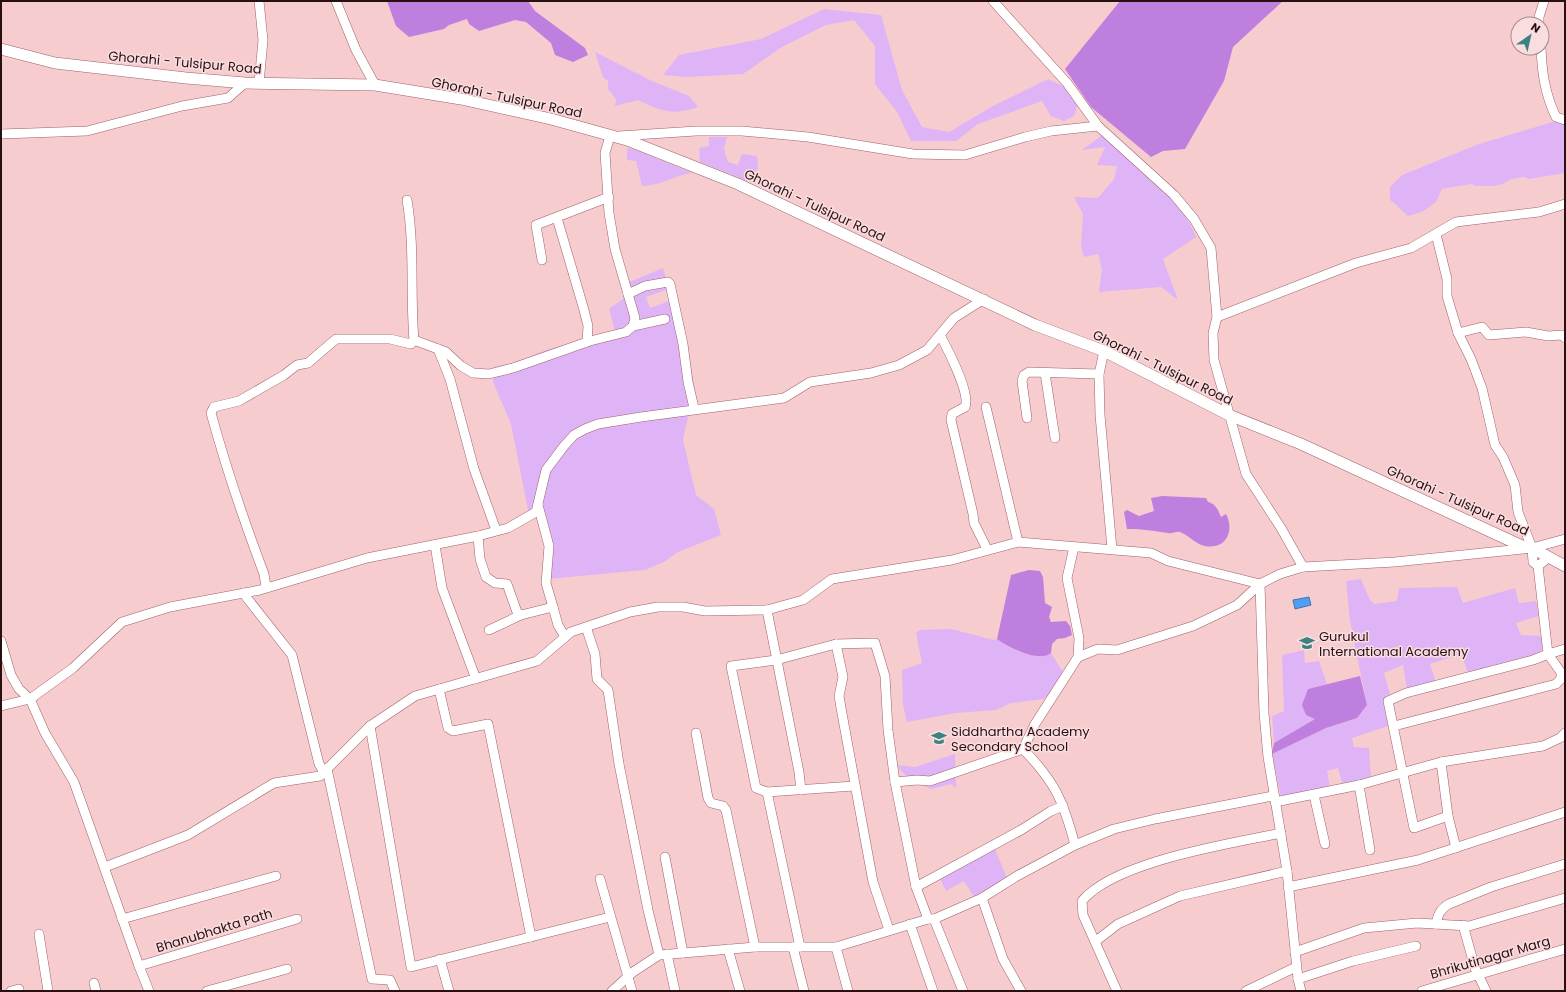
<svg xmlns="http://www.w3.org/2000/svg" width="1566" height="992" viewBox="0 0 1566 992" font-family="Poppins,sans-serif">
<rect width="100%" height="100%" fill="#f7cccf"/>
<!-- green -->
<g fill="#dfb4f7">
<polygon points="824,9 881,15 902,90 922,127 949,132 993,106 1048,79 1069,89 1078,104 1074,116 1064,121 1051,116 1042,101 978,124 956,141 911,141 897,112 875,84 875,46 854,20 826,25 782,47 743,74 686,77 663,75 679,55 761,39"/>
<path d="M595,52L652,81L689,96L698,107C673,116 660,111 638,100L615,106L616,99L608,89V81L603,77Z"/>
<path d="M1556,121L1565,123V173L1529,179L1524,177L1511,179L1503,184L1493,186H1476L1471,184L1442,189L1436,202L1422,212L1408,216C1401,211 1398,205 1390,200V187L1402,175L1479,144Z"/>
<path d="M1108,131C1135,158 1184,201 1196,237L1163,259L1178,300L1161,287L1099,292L1102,269L1098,254L1084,257L1081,247L1083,214L1074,197L1098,198L1114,179L1117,166L1097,165L1105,147L1082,150Z"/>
<polygon points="709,137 727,137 724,149 728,162 738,165 742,154 757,156 758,169 747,181 700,162 699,148 709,146"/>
<path d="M627,148L636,150L692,173C675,175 660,186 642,186L636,161L627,160Z"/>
<polygon points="663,268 669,289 646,297 650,308 678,298 698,405 688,417 683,440 696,495 714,509 721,535 678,552 664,562 645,570 548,579 545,515 528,510 511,424 493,382 494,367 513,363 549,349 615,331 609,309 623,299 627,283"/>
<polygon points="1361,579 1370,600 1375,604 1397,601 1399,588 1457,587 1463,603 1515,588 1519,603 1536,601 1539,616 1516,623 1521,635 1542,636 1542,650 1532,659 1469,675 1461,654 1430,664 1436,683 1407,690 1403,665 1384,673 1390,694 1386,696 1385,700 1388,726 1352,738 1354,747 1369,748 1371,778 1343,786 1338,768 1327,771 1330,788 1281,796 1272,754 1326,728 1357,718 1367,705 1350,621 1346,581"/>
<path d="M951,629L994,640L997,639C1008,647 1038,663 1051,653L1063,672L1056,689L1044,699L1011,703L996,710L956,713L907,722L903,705L902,670L922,663L916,633L920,630Z"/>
<polygon points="1304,650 1305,663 1319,661 1327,684 1308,689 1315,719 1274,743 1272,716 1284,711 1282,655"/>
<polygon points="955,754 956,788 951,784 931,789 908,778 896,765 915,767"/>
<polygon points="994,847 1007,878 974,897 964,881 946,891 939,876"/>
</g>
<!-- forest -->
<g fill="#be7fdf">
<polygon points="387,1 528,1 535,11 585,48 588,55 573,62 555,55 551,43 526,22 515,20 479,31 469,24 467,19 449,25 444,29 409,37 396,26"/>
<polygon points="1120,1 1283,1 1233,47 1224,81 1185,149 1163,151 1151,157 1091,107 1065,69"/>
<path d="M1162,496L1206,498L1208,502C1216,504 1218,510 1221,517L1226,514C1235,531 1226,550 1205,546C1195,544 1189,535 1180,532C1176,531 1172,534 1168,533C1153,531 1143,529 1127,529L1124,512L1127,510L1139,516L1154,511L1151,498Z"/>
<path d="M1029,570L1040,571L1043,577L1045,603L1052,607L1049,617L1051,622L1066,621L1070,626L1072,635L1065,638L1057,639L1052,644L1051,653C1039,663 1008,647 997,639L1011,575Z"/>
<polygon points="1360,676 1367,705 1357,718 1326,728 1272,754 1274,743 1315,719 1306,715 1302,705 1308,689"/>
</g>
<!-- water -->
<polygon fill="#519ef5" stroke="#4473b1" points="1309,597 1311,605 1295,609 1293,600"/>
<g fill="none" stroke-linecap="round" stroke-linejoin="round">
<!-- minor casing -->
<g stroke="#9e6067" stroke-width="10">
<g id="minor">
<polyline points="259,1 263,40 259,83"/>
<polyline points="336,1 356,50 375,85"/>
<polyline points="993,1 1067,83 1098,126"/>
<polyline points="1539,24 1539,17 1544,1"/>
<path d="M1541,48C1542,73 1545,94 1556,117L1565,120"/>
<polyline points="1,134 87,131 182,106 228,98 245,83"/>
<polyline points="619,136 696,131 742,131 808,137 913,154 965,155 1025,137 1051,131 1098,126 1174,195 1194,219 1211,248 1217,317 1213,333 1214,360 1246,474 1281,528 1303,567"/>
<path d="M407,200C415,247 410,293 414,340L446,352L461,366L473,373L489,374L513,368L590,341L626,332L633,326L635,318L615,249L609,213L605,153L610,136"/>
<polyline points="557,218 584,310 588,326 587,342"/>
<polyline points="1436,234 1447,279 1447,296 1458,333 1471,359 1482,388 1495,445 1503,457 1515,485 1518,512 1532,548 1533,562 1538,566 1548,558"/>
<polyline points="542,260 536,225 609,197"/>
<polyline points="628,294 645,286 668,282 670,284 683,344 688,382 694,408"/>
<polyline points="1217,317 1356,263 1411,248 1456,222 1539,212 1565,204"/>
<polyline points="633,326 665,319"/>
<polyline points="1458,333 1482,327 1489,335 1526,332 1548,336 1562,335 1565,338"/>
<path d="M940,335C947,348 971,394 965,407L952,414L951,420L973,514L974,523L987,549"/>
<polyline points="438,349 450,379 474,469 496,530"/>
<polyline points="1104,351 1099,374 1100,415 1112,549"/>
<polyline points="1045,373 1055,438"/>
<polyline points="986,407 1018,542"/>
<polyline points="1027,418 1022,381 1024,375 1029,372 1099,374"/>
<polyline points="538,505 549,546 546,583 553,607"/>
<polyline points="478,536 480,559 486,577 495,583 507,584 517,612 521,615 553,607 558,625 565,637"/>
<polyline points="435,545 442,588 476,679"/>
<path d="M1074,547L1067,578L1079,638L1078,657L1035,724L1023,749C1055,782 1063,800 1075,845"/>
<polyline points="1260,584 1264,713 1268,757 1287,871 1298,979 1301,991"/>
<path d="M266,587L264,574C244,521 226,468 211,413L214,407L239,401L284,375L297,365L308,363L336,339H390L411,344L414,340"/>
<polyline points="243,593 292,655 319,764 324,772"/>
<polyline points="767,610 799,772 801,790"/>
<polyline points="586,627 595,654 597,679 608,690 619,764 648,910 659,955"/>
<polyline points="489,630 521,615"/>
<polyline points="1,641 11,675 19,689 30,699 45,733 74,782 139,966 149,991"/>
<polyline points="836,644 843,677 839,696 841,708 873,882 889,930"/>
<polyline points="1078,657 1098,649 1117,650 1193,626 1237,605 1260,584"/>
<polyline points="439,689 448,728 453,731 488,724 531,937"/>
<polyline points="1,706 30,699 73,668 122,622 170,607 260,590 367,558 478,536 508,528 536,512 546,470 564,446 574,435 585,429 598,424 641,417 784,398 810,382 871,373 899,365 927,350 954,318 984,299"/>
<polyline points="370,726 411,967 610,917"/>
<polyline points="1394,726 1556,684 1560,680 1562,674 1548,654 1565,649"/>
<polyline points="696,733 708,798 711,803 723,806 726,810 755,947"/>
<polyline points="1441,762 1448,816 1456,848"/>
<polyline points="327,769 372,979 390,980 395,991"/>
<polyline points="895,782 917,780 930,781 1023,749"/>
<polyline points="1359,785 1370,850"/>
<polyline points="767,792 854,786"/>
<polyline points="1314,795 1325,844"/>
<polyline points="1275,802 1359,785 1441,762 1543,746 1560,738 1565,733"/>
<polyline points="1448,816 1414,828 1388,701 1406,693 1533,660 1548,654 1538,566"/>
<polyline points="665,857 683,953"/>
<polyline points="105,867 188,835 274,783 320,776 370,726 415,696 537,661 571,632 630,612 658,607 683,607 705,611 767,610 803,600 832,579 952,560 1018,542 1151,553 1168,561 1260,584 1280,574 1303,567 1395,562 1532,548 1565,539"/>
<polyline points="600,879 632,991"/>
<polyline points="916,887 1021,830 1051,811 1063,806"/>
<polyline points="1288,887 1418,860 1565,812"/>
<polyline points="982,898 1003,959 1021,991"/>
<polyline points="122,919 276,876"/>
<polyline points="934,919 963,991"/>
<polyline points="910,924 933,991"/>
<path d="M1436,924C1438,915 1440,909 1449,904L1491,887L1565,864"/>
<polyline points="1463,925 1475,968 1486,991"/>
<polyline points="39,934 48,991"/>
<polyline points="1096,941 1118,924 1180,896 1287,871"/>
<polyline points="793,947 804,991"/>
<polyline points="800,947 767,792 756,788 731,666 776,660 836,644 875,643 885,676 888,730 895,782 916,887 928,919"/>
<polyline points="836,947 848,991"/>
<polyline points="728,949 740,991"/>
<polyline points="1295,952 1364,928 1417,923 1469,926 1565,898"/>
<polyline points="667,954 675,991"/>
<polyline points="440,959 449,991"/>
<polyline points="139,966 297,919"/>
<polyline points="1298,979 1353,961 1416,946"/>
<polyline points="94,983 96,991"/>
<polyline points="11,991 19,989 19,991"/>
<polyline points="207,991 287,969"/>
<polyline points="612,991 633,972 659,955 755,947 836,947 928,919 934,919 982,898 1017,876 1075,845 1114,829 1155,819 1273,796"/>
<path d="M1117,991L1083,915L1082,901C1115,861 1230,844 1281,833"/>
<polyline points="1246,991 1296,967"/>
<polyline points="1422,991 1565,949"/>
</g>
</g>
<!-- major casing -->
<g stroke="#9e6067" stroke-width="12">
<polyline id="major" points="1,49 55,63 186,78 245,83 375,85 461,99 551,119 627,140 738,184 1035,325 1104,351 1229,415 1301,444 1522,546 1532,548 1565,566"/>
</g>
<!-- minor -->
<use href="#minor" stroke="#fff" stroke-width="9"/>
<!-- major -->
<use href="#major" stroke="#fff" stroke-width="11"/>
</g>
<!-- icons -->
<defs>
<g id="school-bare" transform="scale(1.2)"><path d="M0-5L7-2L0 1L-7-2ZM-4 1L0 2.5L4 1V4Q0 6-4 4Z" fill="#3b8382" stroke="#fadddf" stroke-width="2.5" paint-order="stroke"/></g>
</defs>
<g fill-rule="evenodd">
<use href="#school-bare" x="1307" y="643"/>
<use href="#school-bare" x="939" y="738"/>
</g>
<g text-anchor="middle" stroke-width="3" stroke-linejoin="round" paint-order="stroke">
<!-- street labels -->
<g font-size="13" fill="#270f12" stroke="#fadddf">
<text transform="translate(185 62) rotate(5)" y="5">Ghorahi - Tulsipur Road</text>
<text transform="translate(507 97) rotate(12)" y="5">Ghorahi - Tulsipur Road</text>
<text transform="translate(815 205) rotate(25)" y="5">Ghorahi - Tulsipur Road</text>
<text transform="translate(1163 367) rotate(26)" y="5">Ghorahi - Tulsipur Road</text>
<text transform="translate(1458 500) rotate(24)" y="5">Ghorahi - Tulsipur Road</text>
<text transform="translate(214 930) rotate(-17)" y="5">Bhanubhakta Path</text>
<text transform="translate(1490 957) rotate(-16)" y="5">Bhrikutinagar Marg</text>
</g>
<!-- poi labels -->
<g font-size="13" fill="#270f12" stroke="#fadddf" text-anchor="start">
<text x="1319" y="641">Gurukul<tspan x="1319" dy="15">International Academy</tspan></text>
<text x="951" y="736">Siddhartha Academy<tspan x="951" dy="15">Secondary School</tspan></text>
</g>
</g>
<!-- border -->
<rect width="1566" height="992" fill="none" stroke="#270f12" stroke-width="4"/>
<!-- north arrow -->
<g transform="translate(1530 36) rotate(34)"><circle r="19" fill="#fadddf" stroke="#a68b8d"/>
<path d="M0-3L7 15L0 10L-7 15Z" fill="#3b8382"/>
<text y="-6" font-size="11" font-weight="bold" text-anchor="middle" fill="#270f12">N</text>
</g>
</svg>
